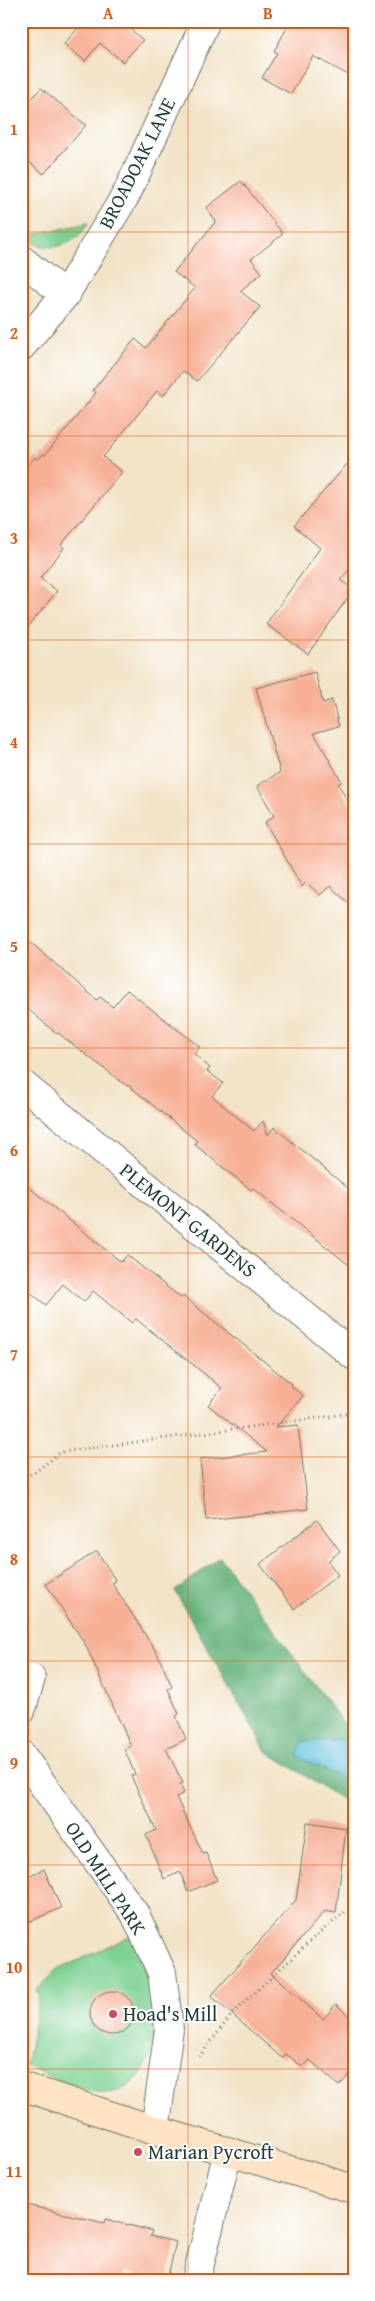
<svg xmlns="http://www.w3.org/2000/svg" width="375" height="2301" viewBox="0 0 375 2301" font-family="'Gentium Book Plus',serif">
<rect width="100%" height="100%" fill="#fff"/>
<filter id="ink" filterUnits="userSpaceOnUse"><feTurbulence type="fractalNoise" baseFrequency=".02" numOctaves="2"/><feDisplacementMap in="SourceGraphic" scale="10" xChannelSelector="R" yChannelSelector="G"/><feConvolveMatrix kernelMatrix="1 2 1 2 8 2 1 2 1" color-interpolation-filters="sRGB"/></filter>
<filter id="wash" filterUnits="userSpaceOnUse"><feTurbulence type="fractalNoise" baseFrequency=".0096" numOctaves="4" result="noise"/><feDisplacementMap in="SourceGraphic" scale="20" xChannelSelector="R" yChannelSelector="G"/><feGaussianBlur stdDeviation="1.12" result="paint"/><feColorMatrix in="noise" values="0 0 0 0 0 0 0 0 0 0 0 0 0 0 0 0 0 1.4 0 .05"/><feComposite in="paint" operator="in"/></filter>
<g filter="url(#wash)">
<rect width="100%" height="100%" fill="#f2e3c7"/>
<!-- green -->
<g fill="#7dd092" stroke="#4e8663">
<path d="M88,223C76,246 52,253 28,241V236Z"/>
<path d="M132,1935C148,1977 173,2046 133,2082C125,2089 113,2094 102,2093C76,2089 51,2076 26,2066L40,1994L36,1991L57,1970Z"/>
</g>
<!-- forest -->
<polygon fill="#66b27c" stroke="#427858" points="220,1557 344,1724 354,1715 354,1807 266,1751 175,1591"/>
<!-- water -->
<polygon fill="#5abdd9" stroke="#3c7d86" points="354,1735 354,1784 297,1756 303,1741 349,1740"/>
<g id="blocks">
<!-- building -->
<g fill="#f7b096">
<polygon points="74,21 121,21 143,40 123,62 100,43 85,61 64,44 80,26"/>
<polygon points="291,21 354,21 354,78 313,56 291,94 262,78 277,53 274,51"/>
<polygon points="41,88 86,125 44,174 21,155 21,111"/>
<polygon points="241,181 283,234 251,259 262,273 240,291 260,307 197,381 183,371 163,396 157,391 103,457 122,472 61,545 64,548 40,578 57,591 21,636 21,474 35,457 38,460 43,454 45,455 96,393 93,390 135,339 146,348 195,288 174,272 216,221 206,208"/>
<polygon points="354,456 354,564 340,580 354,589 308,654 266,624 320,548 294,526"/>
<polygon points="315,672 323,703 332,700 339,726 314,733 342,782 338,784 354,811 354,908 330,886 320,895 306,882 302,887 265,822 274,816 257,786 280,772 256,688"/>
<polygon points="21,934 97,1000 100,997 113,1007 127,990 200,1047 194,1054 210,1068 207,1071 223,1083 212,1096 254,1131 263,1121 268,1135 274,1127 354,1193 354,1269 253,1188 251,1190 195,1145 197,1141 128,1085 127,1086 58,1033 57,1034 21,1003"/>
<polygon points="21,1181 121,1262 127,1255 181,1298 183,1296 292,1384 291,1386 303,1396 276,1427 298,1425 308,1509 206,1520 200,1459 267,1452 208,1405 222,1388 136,1319 132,1323 93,1291 84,1302 63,1284 46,1305 21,1285"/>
<polygon points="317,1520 340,1551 328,1561 338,1575 294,1609 260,1564"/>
<polygon points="97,1551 116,1581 112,1583 157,1653 172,1687 168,1689 179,1714 176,1716 186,1739 166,1749 183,1783 180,1784 184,1793 176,1797 203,1854 206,1853 217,1880 188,1892 180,1872 164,1879 146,1835 156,1830 131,1776 135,1774 124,1749 131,1746 85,1644 46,1584"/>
<polygon points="307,1822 346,1828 336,1913 325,1911 271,1973 323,2019 336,2004 354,2021 354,2070 339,2086 310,2060 303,2067 286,2054 282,2058 211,1996 296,1900"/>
<polygon points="44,1869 61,1908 21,1925 21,1879"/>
<circle cx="112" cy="2013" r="22"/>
<polygon points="27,2205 104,2223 105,2219 152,2231 150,2236 176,2242 167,2280 157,2280 125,2272 123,2280 44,2280 21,2275 21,2230"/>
</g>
</g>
</g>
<g filter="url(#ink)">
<use href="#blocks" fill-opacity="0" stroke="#697767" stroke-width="1"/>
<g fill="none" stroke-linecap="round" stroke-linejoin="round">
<!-- street casing -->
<g stroke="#697767" stroke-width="30">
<g id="street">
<polyline points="21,259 65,295"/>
<polyline points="21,347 65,295 127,193 206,21"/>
<polyline points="21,1083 354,1356"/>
<polyline points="21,1711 31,1678"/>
<polyline points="21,1754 135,1914 162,1973 169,2029 155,2130"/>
<polyline points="196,2280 228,2151"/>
</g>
</g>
<!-- secondary casing -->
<g stroke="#697767" stroke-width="30">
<polyline id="secondary" points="21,2086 155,2130 354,2189"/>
</g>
<!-- path -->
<g stroke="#697767" stroke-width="3" stroke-dasharray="1 4" stroke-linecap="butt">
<polyline points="21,1479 35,1472 61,1452 354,1413"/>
<polyline points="199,2057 233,2013 319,1933 354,1905"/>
</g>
<!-- street -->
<use href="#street" stroke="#fff" stroke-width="28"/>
<!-- secondary -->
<use href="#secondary" stroke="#fee4c5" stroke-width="28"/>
</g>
</g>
<!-- grid -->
<path fill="none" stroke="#de580e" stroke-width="1" stroke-opacity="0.55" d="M188,21V2280M21,232H354M21,436H354M21,640H354M21,844H354M21,1048H354M21,1253H354M21,1457H354M21,1661H354M21,1865H354M21,2069H354"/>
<!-- markers -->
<g fill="#d1495b" stroke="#fff" stroke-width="2">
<circle cx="113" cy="2014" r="5"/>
<circle cx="138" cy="2152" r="5"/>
</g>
<g text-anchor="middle" stroke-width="4" stroke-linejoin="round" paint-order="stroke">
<!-- street labels -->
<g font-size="20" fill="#1f3d34" stroke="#fff">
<text transform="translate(137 163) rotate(-63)" y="7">BROADOAK LANE</text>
<text transform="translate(188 1220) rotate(39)" y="7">PLEMONT GARDENS</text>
<text transform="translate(106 1878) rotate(57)" y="7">OLD MILL PARK</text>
</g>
<!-- poi labels -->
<g font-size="20" fill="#1f3d34" stroke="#fff" text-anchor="start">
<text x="123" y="2021">Hoad's Mill</text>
<text x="148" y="2159">Marian Pycroft</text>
</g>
</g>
<!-- margin -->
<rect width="375" height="2301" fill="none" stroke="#fff" stroke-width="55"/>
<rect x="28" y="28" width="320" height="2246" fill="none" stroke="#de580e" stroke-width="2"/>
<g font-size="16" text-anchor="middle" font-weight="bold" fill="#de580e">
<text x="108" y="19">A</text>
<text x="268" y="19">B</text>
<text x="14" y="135">1</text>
<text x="14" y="339">2</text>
<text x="14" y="544">3</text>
<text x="14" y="748">4</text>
<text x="14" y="952">5</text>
<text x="14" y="1156">6</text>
<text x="14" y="1360">7</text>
<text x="14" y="1565">8</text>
<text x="14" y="1769">9</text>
<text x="14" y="1973">10</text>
<text x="14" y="2177">11</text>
</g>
</svg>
